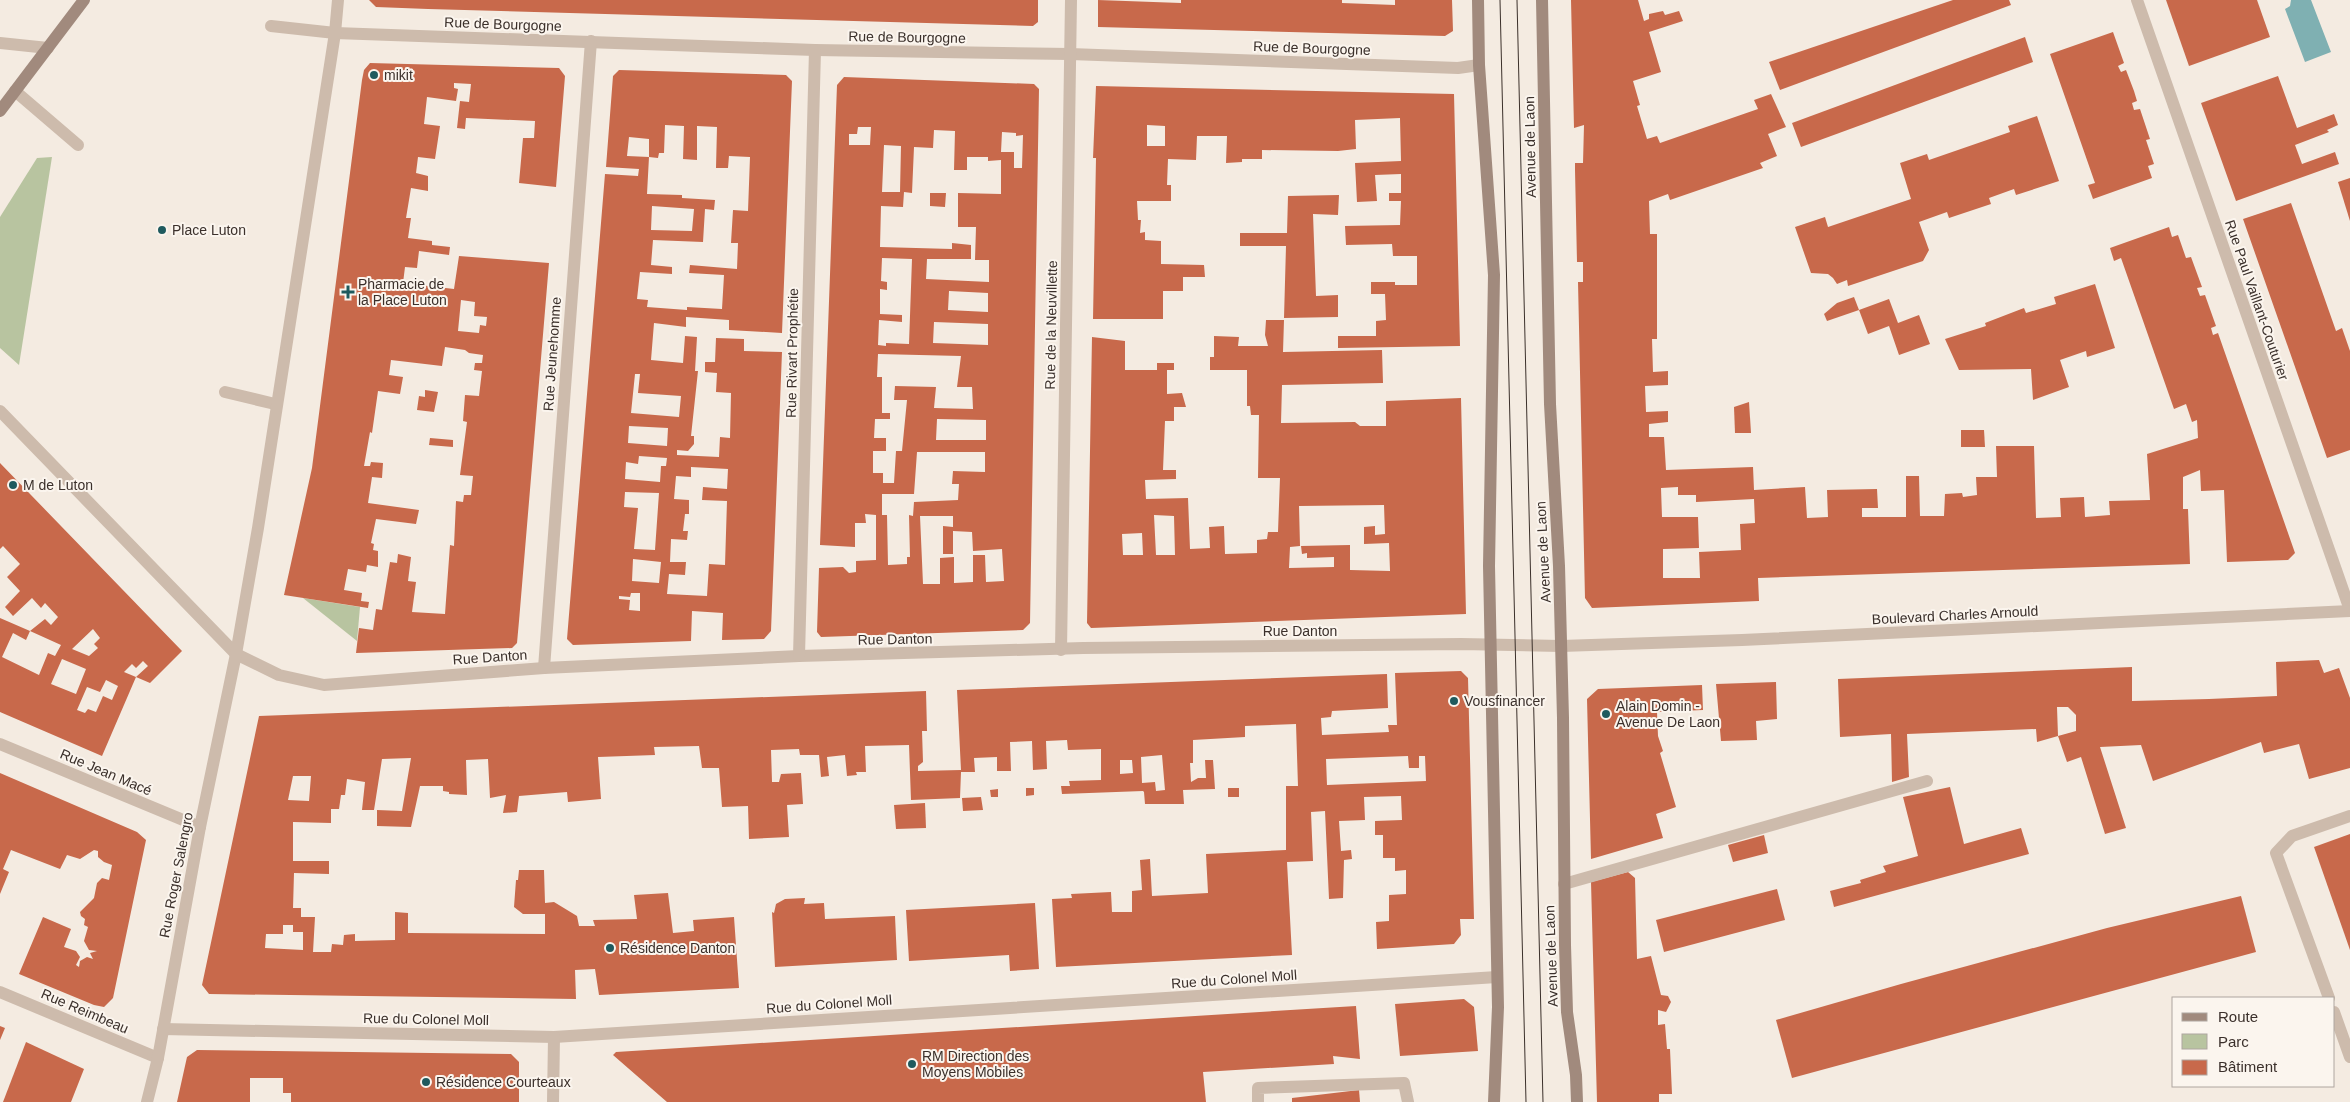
<svg xmlns="http://www.w3.org/2000/svg" width="2350" height="1102" viewBox="0 0 2350 1102" font-family="Helvetica,sans-serif">
<rect width="100%" height="100%" fill="#f4ebe1"/>
<!-- green -->
<g fill="#b8c4a0">
<polygon points="52,157 19,365 0,348 0,217 37,158"/>
<polygon points="303,598 360,607 357,641"/>
</g>
<!-- water -->
<polygon fill="#7fb0b2" points="2291,0 2311,0 2331,52 2305,62 2285,9 2290,6"/>
<!-- building -->
<g fill="#c8694b" fill-rule="evenodd">
<polygon points="369,0 1038,0 1038,22 1033,26 428,9 376,7"/>
<polygon points="1098,0 1181,3 1181,0 1342,0 1342,3 1395,5 1395,0 1452,0 1453,31 1445,36 1098,27"/>
<path d="M1571,0H1638L1644,21L1649,19V14L1663,11L1665,15L1679,11L1683,21L1649,32L1661,72L1633,81L1640,105L1637,106L1647,139L1657,136L1660,143L1758,109L1754,100L1771,94L1786,127L1768,134L1777,156L1760,163L1763,168L1670,200L1668,194L1649,201L1650,234H1657V339H1652L1653,372L1668,371V385L1645,386L1646,412L1668,411V422L1649,424V437H1664L1666,470L1753,467L1754,490L1805,487L1807,518L1828,517L1827,490L1877,489L1878,508H1862V517H1906V476H1919L1920,516H1944L1945,494L1962,493L1963,497L1977,495L1976,477H1997L1996,446H2034L2036,518L2061,517L2060,498L2084,497L2085,517L2110,515L2109,501L2150,500L2147,454L2198,438L2197,420L2192,422L2186,404L2174,409L2121,258L2114,261L2110,248L2169,227L2172,237L2178,235L2186,258L2191,257L2202,287L2197,288L2200,296L2205,295L2216,326L2211,328L2213,335L2218,333L2295,553L2288,560L2227,562L2224,490L2201,491L2200,470L2183,477V509H2188L2190,564L1758,578L1759,601L1592,608L1585,598L1578,282H1583V262H1577L1575,170V163H1583L1584,125L1574,128ZM1678,487V495H1696V502L1754,499L1755,523L1740,524L1741,550L1699,552L1700,578H1663V549L1699,548L1698,517H1662L1661,488Z"/>
<polygon points="1953,0 2009,0 2011,5 1780,90 1769,62"/>
<polygon points="2166,0 2257,0 2270,37 2189,66"/>
<polygon points="2113,32 2124,63 2118,66 2121,72 2126,70 2134,91 2137,101 2132,103 2134,110 2140,109 2150,139 2146,140 2154,164 2148,166 2152,178 2093,199 2088,185 2095,183 2050,54"/>
<polygon points="2025,37 2033,62 1801,147 1792,123"/>
<path d="M370,63L559,68L565,76L556,187L519,183L523,138H534L535,121L466,118L465,129L457,128L460,101L469,102L471,84L454,83V88L458,89L456,101L427,97L424,124L440,126L435,159L418,157L416,173L428,176V191L411,188L406,218H411L408,238L432,241V245L450,247L449,255L419,251L417,268L405,267L403,283L454,289L459,256L549,263L519,621L517,643L512,648L356,653L359,628L373,630L376,609L382,610L390,562L397,563L398,554L411,557L408,581L416,582L412,612L445,614L450,545L454,546L456,501L463,502L464,495H471L473,476L460,475L467,422L463,421L465,395L479,396L482,371L474,370L475,363H482L483,355L469,353L465,350L445,347L442,366L391,360L389,375L403,377L400,394L378,391L372,433L370,432L364,466H370L371,462L383,463L382,478L372,477L368,503L419,510L416,524L376,519L371,543L374,544L373,550L378,551V567L367,565L366,572L348,569L344,590L362,593L361,601L369,602L368,608L284,595L312,468L362,80L364,70ZM461,300L475,302L474,316L487,317L486,326L480,325L479,333L458,331Z"/>
<path d="M619,70L786,75L792,81L782,333L729,330V320L686,317V327L654,323L651,360L683,363L685,336L697,337L695,371H698L691,436H694V444L688,451L677,450V455L719,457L720,437L730,438L731,393L716,392L717,373L705,372V362H715L716,338L744,339V351L782,352L771,631L764,639L722,640L723,613L692,611L691,641L573,645L567,639L605,174L638,176L639,169L606,167L613,76ZM665,125L684,126L683,159L697,160V126L717,127L716,168H728L729,156L750,157L748,211L733,210L731,243H738L737,269L690,265L689,273L724,275L722,309L687,307V310L647,307L648,300L637,299L640,272L672,274V267L651,265L653,240L703,242L705,209L714,210L715,200L682,198V195L647,194L649,157L658,158L659,153H664ZM629,137L649,139V157L627,156ZM652,206L694,209L692,231L651,230ZM635,374H640L638,393L681,396L679,417L631,413ZM629,426L668,428L667,446L628,443ZM639,456L667,458L666,466H661L660,482L625,479L626,462L638,464ZM691,467L728,469L727,489L703,487L702,500L727,501L725,565L709,564L707,596L667,594L669,574L685,575L686,562H670L671,539L687,540L688,531H683L685,514H689V500L674,499L676,476L691,477ZM625,492L659,493L655,550L634,549L638,508L624,507ZM633,559L661,562L659,583L632,581ZM631,593H640V611L629,610L630,600L619,599V596L630,597Z"/>
<polygon points="2278,76 2297,128 2334,114 2338,125 2327,130 2329,132 2295,145 2302,164 2335,152 2339,164 2236,201 2201,103"/>
<path d="M844,77L1034,84L1039,89L1030,623L1023,630L821,637L817,632L819,568L843,567L849,573L856,572V561L876,560V515L865,514L866,523H855V547L820,545L837,85ZM858,127H871L870,145H849V134H857ZM934,130L955,131L954,170H967V157H988V161L1001,160V194L958,193V227H976L975,260H989V282L926,279L927,259H971V245L952,243V249L880,247L881,206L903,207L904,192L912,193L914,147L933,148ZM1002,132L1016,133V136L1023,135L1022,168H1014V152H1001ZM884,145L901,146L900,192H882ZM882,258L912,259L909,344L886,343V346L878,345L879,320L902,322V315L880,314V289L887,290V282L881,281ZM949,291L988,293V312L948,310ZM934,322L988,324V345L933,343ZM878,354L961,356L957,387H972L973,409L934,408L936,387L895,386L894,400H907L902,451H896L894,483H883V473H873V451H886V438H874L875,419H890V413H882V377H877ZM937,419L986,420V440H936ZM917,452H985V472L953,471L952,484H959L958,500L914,502L913,516L909,515L910,557H907V564L888,565L887,515H882V494H914ZM920,516H953V527L943,526V554H953V531L972,532L973,551L1002,549L1004,581L986,582L985,555H973V582L954,583V557L940,558V584H923Z"/>
<path d="M1096,86L1454,94L1460,346L1338,348V336H1376V321L1386,320L1385,294H1371V282H1395V285H1417V256H1393L1392,244L1346,245L1345,226L1400,225L1401,201H1389V193H1401V174L1375,175L1377,201L1357,202L1355,163L1401,161L1400,118L1355,120L1356,149L1338,151L1262,150V159H1242V162L1226,163L1227,136H1197L1196,160L1168,159L1167,185H1171V201H1137L1138,220H1141L1140,233L1145,232V240L1161,241V264L1204,265L1205,277H1183V291H1163V319H1093L1096,158H1093ZM1147,125L1165,126V146H1147Z"/>
<polygon points="2037,116 2059,181 2016,195 2014,189 1989,198 1991,204 1949,218 1947,212 1919,222 1929,250 1923,261 1848,286 1847,280 1837,284 1833,278 1828,274 1811,273 1795,227 1825,217 1828,227 1911,199 1900,163 1927,154 1929,160 2010,132 2008,126"/>
<polygon points="2350,178 2350,221 2338,182"/>
<polygon points="930,193 946,193 945,207 930,206"/>
<polygon points="1339,195 1338,215 1313,214 1316,296 1338,295 1338,317 1284,318 1286,246 1240,246 1240,233 1287,233 1288,196"/>
<polygon points="2291,203 2336,331 2342,328 2350,351 2350,450 2327,458 2243,219"/>
<polygon points="2095,284 2115,348 2087,357 2086,351 2060,360 2069,387 2033,400 2031,369 1959,370 1945,339 1986,326 1985,323 2024,308 2026,313 2056,304 2054,297"/>
<polygon points="1854,297 1859,310 1827,321 1824,314 1837,303"/>
<polygon points="1889,299 1898,323 1919,315 1930,344 1899,355 1889,326 1868,334 1859,310"/>
<path d="M1266,320H1284L1283,352L1382,350L1383,383L1282,385L1281,423L1355,422L1360,426H1386V401L1461,398L1466,614L1091,628L1087,623L1092,337L1125,341V370H1157V363H1174V370H1167V394L1182,393L1186,407H1174V421H1165L1163,470H1176V479L1145,480L1146,499L1188,498L1190,549L1210,548L1209,527L1224,526L1225,554L1257,553V540L1267,539L1268,532H1278L1280,478H1258L1259,415H1251L1250,406H1247V370H1210V357H1214V336L1239,337L1238,346H1268L1265,335ZM1384,505L1385,534L1375,535V526L1364,527V544L1389,543L1390,571L1350,570V545L1301,546L1302,554L1307,553V558L1334,557V567L1289,568L1290,547L1300,546L1299,506ZM1154,515L1174,516L1175,555H1156ZM1142,533L1143,555H1123L1122,534Z"/>
<polygon points="425,390 438,392 434,412 417,410 419,396 425,397"/>
<polygon points="1749,402 1751,433 1735,433 1734,407"/>
<polygon points="1961,430 1984,430 1985,447 1961,447"/>
<polygon points="430,438 453,440 453,447 429,445"/>
<path d="M0,463L182,651L150,683L136,677L148,666L143,661L136,668L132,664L124,672L136,677L102,756L0,712V618L30,631L26,640L13,633L2,657L39,675L48,653L55,656L61,645L30,631L45,619L51,625L58,617L45,603L41,608L32,598L13,616L5,607L20,591L7,577L20,564L3,546L0,549ZM93,629L100,638L94,644L98,648L89,656L72,649ZM62,659L86,669L76,694L51,684ZM106,680L118,686L112,700L103,696L96,712L88,709L85,713L77,710L87,687L100,692Z"/>
<path d="M2319,660L2324,673L2339,668L2350,698V768L2309,779L2299,744L2264,753L2261,742L2153,781L2141,745L2100,747L2126,828L2105,834L2081,757L2067,762L2058,736L2037,742L2036,729L1907,734L1909,777L1892,782L1891,734L1840,737L1838,679L2132,667V701L2209,699L2277,696L2276,662ZM2057,707H2068L2076,715V731L2058,736Z"/>
<path d="M1461,671L1468,678L1474,919H1460L1461,935L1454,944L1377,949L1376,922L1389,921V895L1406,894V870L1395,871V858H1383V835H1375V821L1402,820L1401,796L1364,797L1365,820L1339,821L1341,851L1351,850L1352,859L1344,860L1343,898L1329,899L1325,811L1311,812L1313,861L1287,862L1292,955L1056,967L1052,899L1072,898L1071,894L1111,892L1112,912H1132V891L1142,890L1140,860L1150,859L1152,896L1208,893L1206,854L1286,850V786H1298L1296,724L1245,726V737L1193,740V763H1190L1191,782L1198,778H1206L1205,760H1213L1215,789L1183,790L1184,804H1145L1144,792L1143,791L1062,794L1061,786H1070L1069,781L1101,780V749L1068,750L1067,740L1046,741L1047,769L1033,770L1032,741L1010,742L1011,771H997V757L974,758L975,772H961L960,798L911,800L909,745L865,746L866,772H856L857,775L847,776L845,755L827,757L829,776L821,777L819,755H800L799,749L771,750L772,782H779L781,774L801,773L803,804L787,805L789,837L749,839L748,806L722,807L719,768H702L699,746L654,747L655,755L598,757L601,799L568,802L567,792L519,796L517,812L503,813L506,795L490,798L488,759L466,760L467,795L449,794V792L443,791V786H420L411,827L377,826V810L402,811L411,758L382,759L374,810H362L365,782L347,779L345,795H341L339,809H331V823L293,822V861H329V874L294,873L293,908H301V917H315L313,952H331L332,944L343,945L344,935L355,934V941L395,940V912L408,913V933L545,934V914H523L514,907L516,880H518L519,870H544L545,903L554,902L577,916L579,926H595L593,920L637,919L634,895L668,893L673,933L694,931L693,920L734,917L739,988L599,995L595,969L575,970L576,999L209,994L202,985L259,716L926,691L927,731H922L923,762L918,766V771L961,770L957,690L1387,674L1388,708L1332,711L1331,717L1321,718L1322,735L1389,732L1388,725H1397L1395,673ZM1162,755L1165,790L1156,791L1155,782L1142,783L1141,757ZM1408,756L1409,768H1419V756H1425L1426,781L1327,785L1326,759ZM1120,760H1132L1133,773L1120,774ZM293,776H311L309,801L288,800ZM283,925H293V932H303V950L265,948L266,934H283Z"/>
<polygon points="1776,682 1777,719 1756,721 1757,740 1721,741 1716,684"/>
<polygon points="1702,685 1703,710 1657,712 1658,736 1663,751 1660,753 1676,807 1656,814 1663,838 1591,859 1587,699 1598,689"/>
<polygon points="0,773 137,832 146,840 113,998 104,1007 94,1005 19,974 43,917 71,929 64,947 76,951 80,957 76,965 79,967 80,961 87,957 93,959 90,953 97,951 89,950 84,941 88,927 84,925 85,919 81,916 80,912 94,898 97,883 102,878 109,880 112,865 104,862 98,857 98,851 94,850 80,859 67,855 60,869 11,850 3,869 9,872 0,894"/>
<polygon points="1950,787 1964,844 2021,828 2029,854 1834,907 1830,891 1861,883 1860,880 1886,872 1883,866 1918,856 1903,797"/>
<polygon points="1026,788 1034,788 1034,795 1026,796"/>
<rect x="1228" y="788" width="11" height="9"/>
<polygon points="998,789 998,797 991,797 990,790"/>
<polygon points="981,797 983,810 963,811 962,798"/>
<polygon points="925,803 926,828 896,829 894,805"/>
<polygon points="2350,834 2350,950 2314,847"/>
<polygon points="1764,835 1768,853 1733,862 1728,845"/>
<polygon points="1628,872 1635,878 1637,959 1651,956 1661,995 1668,996 1671,1002 1666,1012 1658,1010 1658,1025 1665,1024 1667,1049 1670,1049 1672,1094 1659,1094 1659,1102 1597,1102 1591,882"/>
<polygon points="1777,889 1785,920 1664,952 1656,920"/>
<polygon points="2241,896 2256,952 1792,1078 1776,1020 1901,984 2107,928"/>
<polygon points="805,898 804,904 824,903 825,919 895,916 897,960 775,967 772,912 774,913 776,904 785,899"/>
<polygon points="1035,903 1039,969 1010,971 1009,955 909,961 906,910"/>
<polygon points="1464,999 1474,1007 1478,1051 1400,1056 1395,1004"/>
<polygon points="1356,1006 1360,1059 1333,1056 1334,1064 1203,1072 1206,1102 667,1102 613,1055 616,1052"/>
<polygon points="0,1026 5,1028 0,1040"/>
<polygon points="26,1042 84,1069 71,1102 3,1102"/>
<polygon points="197,1050 511,1054 519,1062 519,1102 291,1102 291,1093 283,1093 283,1078 250,1078 250,1102 177,1102 187,1057"/>
<polygon points="1359,1090 1360,1102 1292,1102 1292,1098"/>
</g>
<g fill="none" stroke-linecap="round" stroke-linejoin="round">
<!-- lane -->
<g stroke="#cdbbac" stroke-width="12">
<polyline points="271,26 335,33"/>
<polyline points="15,91 78,145"/>
<polyline points="225,392 275,404"/>
<polyline points="1564,884 1927,781"/>
<polyline points="2329,998 2276,853 2292,836 2350,816"/>
<polyline points="2334,1012 2350,1057"/>
<polyline points="1258,1102 1258,1088 1404,1083 1408,1102"/>
</g>
<!-- street -->
<g stroke="#cdbbac" stroke-width="12">
<polyline points="2137,0 2350,610"/>
<polyline points="335,33 815,50 1070,54 1458,68 1479,65"/>
<polyline points="0,43 48,48"/>
<polyline points="0,411 236,654 279,675 324,685 544,668 799,656 1083,648 1461,644 1561,646 1742,640 2350,611"/>
<polyline points="1061,650 1071,0"/>
<polyline points="799,656 815,50"/>
<polyline points="544,668 591,41"/>
<polyline points="0,744 200,827"/>
<polyline points="0,992 158,1058"/>
<polyline points="163,1029 554,1037 1497,977"/>
<polyline points="147,1102 158,1058 200,827 236,654 258,528 335,33 338,0"/>
<polyline points="553,1102 554,1037"/>
</g>
<!-- secondary -->
<g stroke="#a18a7d" stroke-width="12">
<polyline points="1478,0 1479,65 1494,275 1489,566 1498,1007 1494,1102"/>
<polyline points="1542,0 1550,404 1559,566 1563,718 1565,945 1567,1012 1576,1075 1577,1102"/>
<polyline points="0,111 84,0"/>
</g>
<!-- tram -->
<g stroke="#3b302b" stroke-width="1">
<polyline points="1500,0 1526,1102"/>
<polyline points="1517,0 1543,1102"/>
</g>
</g>
<!-- markers -->
<g fill="#1f5a5e" stroke="#fbf5ee" stroke-width="2">
<circle cx="374" cy="75" r="5"/>
<circle cx="162" cy="230" r="5"/>
<path d="M345.5 284.5h5v5h5v5h-5v5h-5v-5h-5v-5h5z"/>
<circle cx="13" cy="485" r="5"/>
<circle cx="1454" cy="701" r="5"/>
<circle cx="1606" cy="714" r="5"/>
<circle cx="610" cy="948" r="5"/>
<circle cx="912" cy="1064" r="5"/>
<circle cx="426" cy="1082" r="5"/>
</g>
<g text-anchor="middle" stroke-width="4" stroke-linejoin="round" paint-order="stroke">
<!-- street labels -->
<g font-size="14" fill="#3b302b" stroke="#fbf5ee">
<text transform="translate(503 24) rotate(2)" y="5">Rue de Bourgogne</text>
<text transform="translate(907 37) rotate(1)" y="5">Rue de Bourgogne</text>
<text transform="translate(1312 48) rotate(2)" y="5">Rue de Bourgogne</text>
<text transform="translate(1530 147) rotate(-91)" y="5">Avenue de Laon</text>
<text transform="translate(2257 300) rotate(71)" y="5">Rue Paul Vaillant-Couturier</text>
<text transform="translate(1051 325) rotate(-89)" y="5">Rue de la Neuvillette</text>
<text transform="translate(792 353) rotate(-89)" y="5">Rue Rivart Prophétie</text>
<text transform="translate(552 354) rotate(-86)" y="5">Rue Jeunehomme</text>
<text transform="translate(1543 552) rotate(-93)" y="5">Avenue de Laon</text>
<text transform="translate(1955 615) rotate(-3)" y="5">Boulevard Charles Arnould</text>
<text x="1300" y="636">Rue Danton</text>
<text transform="translate(895 639) rotate(-1)" y="5">Rue Danton</text>
<text transform="translate(490 657) rotate(-4)" y="5">Rue Danton</text>
<text transform="translate(106 772) rotate(23)" y="5">Rue Jean Macé</text>
<text transform="translate(176 875) rotate(-79)" y="5">Rue Roger Salengro</text>
<text transform="translate(1551 956) rotate(-92)" y="5">Avenue de Laon</text>
<text transform="translate(1234 979) rotate(-4)" y="5">Rue du Colonel Moll</text>
<text transform="translate(829 1004) rotate(-4)" y="5">Rue du Colonel Moll</text>
<text transform="translate(85 1011) rotate(23)" y="5">Rue Reimbeau</text>
<text transform="translate(426 1019) rotate(1)" y="5">Rue du Colonel Moll</text>
</g>
<!-- poi labels -->
<g font-size="14" fill="#3b302b" stroke="#fbf5ee" text-anchor="start">
<text x="384" y="80">mikit</text>
<text x="172" y="235">Place Luton</text>
<text x="358" y="289">Pharmacie de<tspan x="358" dy="16">la Place Luton</tspan></text>
<text x="23" y="490">M de Luton</text>
<text x="1464" y="706">Vousfinancer</text>
<text x="1616" y="711">Alain Domin -<tspan x="1616" dy="16">Avenue De Laon</tspan></text>
<text x="620" y="953">Résidence Danton</text>
<text x="922" y="1061">RM Direction des<tspan x="922" dy="16">Moyens Mobiles</tspan></text>
<text x="436" y="1087">Résidence Courteaux</text>
</g>
</g>
<!-- legend -->
<rect x="2172" y="997" width="162" height="90" fill="#fbf5ee" stroke="#aea6a0"/>
<rect x="2182" y="1013" width="25" height="8" fill="#a18a7d" stroke="#aea6a0"/>
<text x="2218" y="1022" font-size="15" fill="#3b302b">Route</text>
<rect x="2182" y="1034" width="25" height="15" fill="#b8c4a0" stroke="#aea6a0"/>
<text x="2218" y="1047" font-size="15" fill="#3b302b">Parc</text>
<rect x="2182" y="1060" width="25" height="15" fill="#c8694b" stroke="#aea6a0"/>
<text x="2218" y="1072" font-size="15" fill="#3b302b">Bâtiment</text>
</svg>
